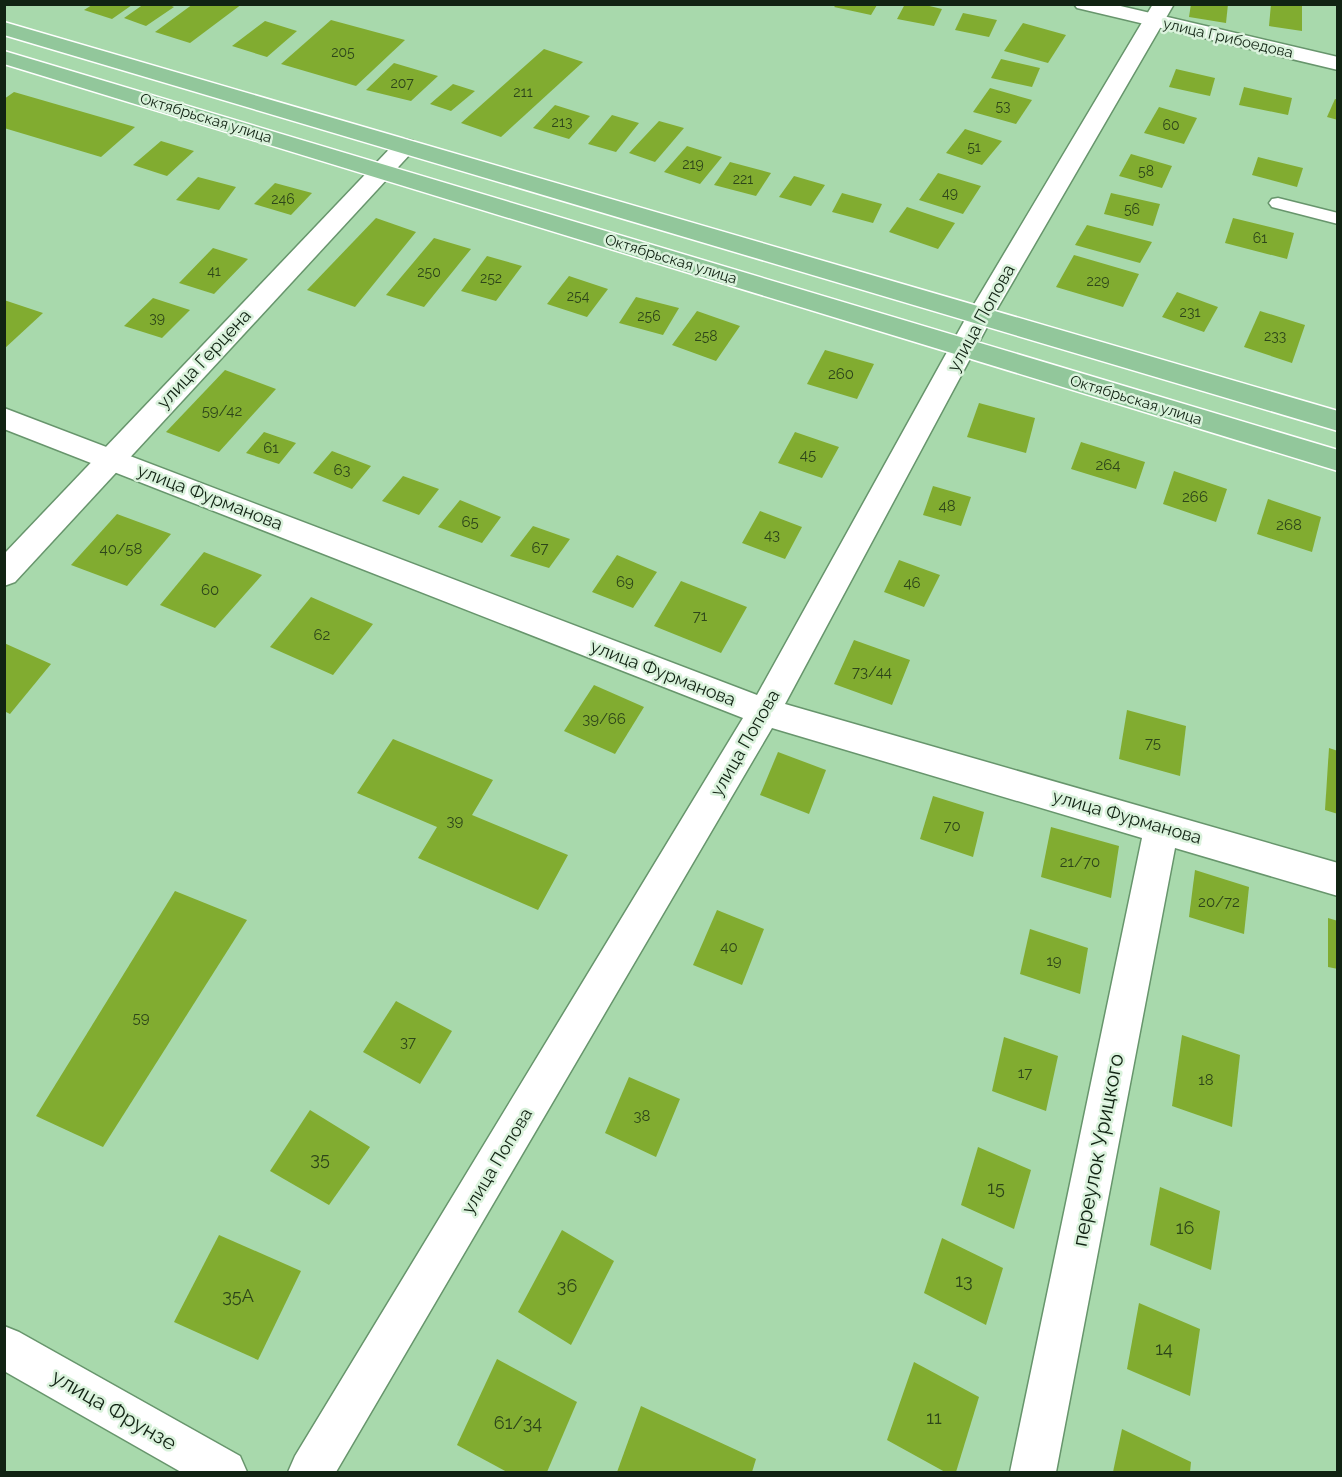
<svg xmlns="http://www.w3.org/2000/svg" width="1342" height="1477" viewBox="0 0 1342 1477" font-family="Raleway,sans-serif">
<rect width="100%" height="100%" fill="#a8d9ac"/>
<!-- building -->
<g fill="#81ac30">
<polygon points="144,4 167,4 174,7 146,26 124,18"/>
<polygon points="193,4 242,4 190,43 155,32"/>
<polygon points="905,4 921,4 942,9 934,26 897,19"/>
<polygon points="1191,4 1228,4 1226,23 1189,17"/>
<polygon points="1271,4 1302,4 1302,31 1269,26"/>
<polygon points="92,5 132,5 112,19 84,10"/>
<polygon points="836,5 877,5 871,15 834,7"/>
<polygon points="963,13 997,20 989,37 955,30"/>
<polygon points="331,20 405,40 356,86 281,64"/>
<polygon points="265,21 297,31 267,57 232,46"/>
<polygon points="1023,23 1066,35 1048,63 1004,51"/>
<polygon points="544,49 583,62 501,137 461,123"/>
<polygon points="1001,59 1040,68 1032,87 991,78"/>
<polygon points="394,63 438,76 411,101 366,90"/>
<polygon points="1176,69 1215,78 1210,96 1169,87"/>
<polygon points="453,84 475,91 451,111 430,104"/>
<polygon points="1244,87 1292,98 1288,115 1239,105"/>
<polygon points="990,88 1032,100 1016,124 973,112"/>
<polygon points="14,92 135,127 101,157 4,128 4,99"/>
<polygon points="1335,99 1338,100 1338,120 1327,117"/>
<polygon points="555,105 590,116 569,139 533,128"/>
<polygon points="1159,107 1197,118 1184,144 1144,133"/>
<polygon points="612,115 639,123 616,152 588,144"/>
<polygon points="659,121 684,128 655,162 629,153"/>
<polygon points="965,129 1002,141 982,165 946,153"/>
<polygon points="161,141 194,151 167,176 133,165"/>
<polygon points="687,146 722,157 700,184 664,172"/>
<polygon points="1131,154 1172,166 1162,188 1119,176"/>
<polygon points="1258,157 1303,168 1297,187 1252,175"/>
<polygon points="730,162 771,173 756,196 714,185"/>
<polygon points="938,173 981,186 963,214 919,200"/>
<polygon points="794,176 825,185 811,206 779,197"/>
<polygon points="198,177 236,187 219,210 176,200"/>
<polygon points="275,183 312,193 291,215 254,204"/>
<polygon points="842,193 882,204 873,223 832,212"/>
<polygon points="1111,193 1160,204 1153,226 1104,214"/>
<polygon points="907,207 955,223 938,249 889,232"/>
<polygon points="376,218 416,232 355,307 307,290"/>
<polygon points="1233,218 1294,233 1287,259 1225,243"/>
<polygon points="1087,225 1152,242 1140,263 1075,245"/>
<polygon points="434,238 471,249 424,307 386,295"/>
<polygon points="213,248 248,259 214,294 179,283"/>
<polygon points="1074,255 1139,274 1123,307 1056,287"/>
<polygon points="487,256 522,266 496,301 461,291"/>
<polygon points="569,276 608,289 587,317 547,304"/>
<polygon points="1177,292 1218,307 1204,332 1162,317"/>
<polygon points="636,297 679,308 663,335 619,323"/>
<polygon points="153,298 190,310 162,338 124,326"/>
<polygon points="4,300 43,313 4,349"/>
<polygon points="697,311 740,326 716,361 672,345"/>
<polygon points="1260,311 1305,325 1292,363 1244,347"/>
<polygon points="825,350 874,364 857,399 807,384"/>
<polygon points="225,370 276,389 219,452 166,432"/>
<polygon points="979,403 1035,418 1026,453 967,437"/>
<polygon points="264,432 296,443 279,464 246,453"/>
<polygon points="795,432 839,447 822,478 778,463"/>
<polygon points="1081,442 1145,462 1136,489 1071,469"/>
<polygon points="332,451 371,466 352,489 313,473"/>
<polygon points="1174,471 1227,489 1216,522 1163,504"/>
<polygon points="403,476 439,489 419,515 382,501"/>
<polygon points="933,486 971,497 961,526 923,515"/>
<polygon points="1268,499 1321,517 1312,552 1257,534"/>
<polygon points="460,500 501,517 482,543 438,527"/>
<polygon points="760,511 802,527 785,559 742,543"/>
<polygon points="117,514 171,534 127,586 71,565"/>
<polygon points="533,526 570,539 549,568 510,556"/>
<polygon points="204,552 262,575 215,628 160,605"/>
<polygon points="617,555 657,572 633,608 592,592"/>
<polygon points="899,560 940,575 924,607 884,592"/>
<polygon points="681,581 747,607 721,653 654,626"/>
<polygon points="311,597 373,624 333,675 270,647"/>
<polygon points="854,640 910,660 892,705 834,684"/>
<polygon points="4,643 51,664 10,714 4,711"/>
<polygon points="594,685 644,707 615,754 564,731"/>
<polygon points="1127,710 1186,726 1180,776 1119,759"/>
<polygon points="393,739 493,780 472,815 568,855 538,910 418,858 437,827 357,793"/>
<polygon points="1329,748 1338,751 1338,814 1325,810"/>
<polygon points="778,752 826,770 809,814 760,795"/>
<polygon points="933,796 984,812 973,857 920,839"/>
<polygon points="1051,827 1119,846 1111,898 1041,877"/>
<polygon points="1195,870 1249,887 1244,934 1189,917"/>
<polygon points="175,891 247,920 103,1147 36,1116"/>
<polygon points="717,910 764,929 742,985 693,965"/>
<polygon points="1328,918 1338,921 1338,969 1328,967"/>
<polygon points="1030,929 1088,948 1080,994 1020,974"/>
<polygon points="396,1001 452,1031 420,1084 363,1052"/>
<polygon points="1182,1035 1240,1055 1232,1127 1172,1106"/>
<polygon points="1004,1037 1058,1056 1046,1111 992,1091"/>
<polygon points="629,1077 680,1099 656,1157 605,1133"/>
<polygon points="310,1110 370,1147 329,1205 270,1171"/>
<polygon points="978,1147 1031,1170 1014,1229 961,1205"/>
<polygon points="1160,1187 1220,1211 1211,1270 1150,1245"/>
<polygon points="562,1230 614,1261 571,1345 518,1312"/>
<polygon points="219,1235 301,1271 258,1360 174,1322"/>
<polygon points="942,1238 1003,1268 986,1325 924,1293"/>
<polygon points="1139,1303 1200,1329 1190,1396 1127,1369"/>
<polygon points="497,1359 577,1402 547,1472 507,1472 457,1445"/>
<polygon points="914,1362 979,1397 956,1472 945,1472 887,1440"/>
<polygon points="641,1406 756,1459 752,1472 617,1472"/>
<polygon points="1122,1429 1191,1462 1190,1472 1113,1472"/>
</g>
<g fill="none" stroke-linecap="round" stroke-linejoin="round">
<!-- service casing -->
<g stroke="#67956c" stroke-width="3">
<polygon id="service" points="1278,198 1338,213 1338,224 1272,207 1269,203 1272,199"/>
</g>
<!-- minor casing -->
<g stroke="#67956c" stroke-width="3">
<polygon id="minor" points="1153,4 1174,4 993,316 785,704 1338,863 1338,896 1175,848 1056,1472 1010,1472 1142,838 772,728 336,1472 288,1472 295,1456 743,718 4,429 4,408 757,695 967,316"/>
</g>
<!-- tertiary casing -->
<g stroke="#67956c" stroke-width="3">
<g id="tertiary">
<polygon points="1074,4 1112,4 1338,57 1338,70 1077,8"/>
<polygon points="405,139 413,141 416,146 413,151 15,582 4,586 4,554 397,141"/>
<polygon points="4,1326 19,1332 240,1456 247,1472 181,1472 4,1371"/>
</g>
</g>
<!-- primary casing -->
<g stroke="#fff" stroke-width="3">
<g id="primary">
<polygon points="4,22 1338,411 1338,431 4,35"/>
<polygon points="4,51 1338,450 1338,471 4,64"/>
</g>
</g>
<!-- service -->
<use href="#service" fill="#fff" fill-rule="evenodd"/>
<!-- minor -->
<use href="#minor" fill="#fff" fill-rule="evenodd"/>
<!-- tertiary -->
<use href="#tertiary" fill="#fff" fill-rule="evenodd"/>
<!-- primary -->
<use href="#primary" fill="#92c79b" fill-rule="evenodd"/>
</g>
<g text-anchor="middle" stroke-width="5" stroke-linejoin="round" paint-order="stroke">
<!-- far-number labels -->
<g font-size="14" fill="#2d451a">
<text x="343" y="57">205</text>
<text x="402" y="88">207</text>
<text x="523" y="97">211</text>
<text x="1003" y="111">53</text>
<text x="562" y="127">213</text>
<text x="1171" y="130">60</text>
<text x="974" y="152">51</text>
<text x="693" y="169">219</text>
<text x="1146" y="176">58</text>
<text x="743" y="184">221</text>
<text x="950" y="198">49</text>
<text x="283" y="204">246</text>
<text x="1132" y="214">56</text>
<text x="1260" y="243">61</text>
<text x="214" y="276">41</text>
<text x="429" y="277">250</text>
<text x="491" y="283">252</text>
<text x="1098" y="286">229</text>
<text x="578" y="301">254</text>
<text x="1190" y="317">231</text>
<text x="649" y="321">256</text>
<text x="157" y="323">39</text>
<text x="706" y="341">258</text>
<text x="1275" y="341">233</text>
</g>
<!-- far-street labels -->
<g font-size="15" fill="#112313" stroke="#daf2dc">
<text transform="translate(1228 38) rotate(13)" y="5">улица Грибоедова</text>
<text transform="translate(206 118) rotate(17)" y="5">Октябрьская улица</text>
<text transform="translate(671 259) rotate(17)" y="5">Октябрьская улица</text>
<text transform="translate(1136 400) rotate(17)" y="5">Октябрьская улица</text>
</g>
<!-- number labels -->
<g font-size="15" fill="#2d451a">
<text x="841" y="379">260</text>
<text x="222" y="416">59/42</text>
<text x="271" y="453">61</text>
<text x="808" y="460">45</text>
<text x="1108" y="470">264</text>
<text x="342" y="475">63</text>
<text x="1195" y="502">266</text>
<text x="947" y="511">48</text>
<text x="470" y="527">65</text>
<text x="1289" y="530">268</text>
<text x="772" y="540">43</text>
<text x="540" y="553">67</text>
<text x="121" y="554">40/58</text>
<text x="625" y="587">69</text>
<text x="912" y="588">46</text>
<text x="210" y="595">60</text>
<text x="700" y="621">71</text>
<text x="322" y="640">62</text>
<text x="872" y="677">73/44</text>
<text x="604" y="724">39/66</text>
<text x="1153" y="748">75</text>
<text x="455" y="826">39</text>
<text x="952" y="831">70</text>
<text x="1080" y="867">21/70</text>
<text x="1219" y="907">20/72</text>
<text x="729" y="952">40</text>
<text x="1054" y="966">19</text>
<text x="141" y="1023">59</text>
<text x="408" y="1047">37</text>
<text x="1025" y="1078">17</text>
<text x="1206" y="1085">18</text>
<text x="642" y="1121">38</text>
</g>
<!-- street labels -->
<g font-size="18" fill="#112313" stroke="#daf2dc">
<text transform="translate(981 318) rotate(-61)" y="6">улица Попова</text>
<text transform="translate(204 359) rotate(-47)" y="6">улица Герцена</text>
<text transform="translate(210 497) rotate(21)" y="6">улица Фурманова</text>
<text transform="translate(663 673) rotate(21)" y="6">улица Фурманова</text>
<text transform="translate(745 743) rotate(-60)" y="6">улица Попова</text>
<text transform="translate(1127 817) rotate(16)" y="6">улица Фурманова</text>
<text transform="translate(497 1161) rotate(-59)" y="6">улица Попова</text>
</g>
<!-- near-number labels -->
<g font-size="18" fill="#2d451a">
<text x="320" y="1165">35</text>
<text x="996" y="1194">15</text>
<text x="1185" y="1234">16</text>
<text x="964" y="1287">13</text>
<text x="567" y="1292">36</text>
<text x="238" y="1302">35А</text>
<text x="1164" y="1355">14</text>
<text x="934" y="1424">11</text>
<text x="518" y="1429">61/34</text>
</g>
<!-- near-street labels -->
<g font-size="21" fill="#112313" stroke="#daf2dc">
<text transform="translate(1098 1150) rotate(-79)" y="7">переулок Урицкого</text>
<text transform="translate(114 1410) rotate(30)" y="7">улица Фрунзе</text>
</g>
</g>
<!-- border -->
<rect width="1342" height="1477" fill="none" stroke="#112313" stroke-width="12"/>
</svg>
